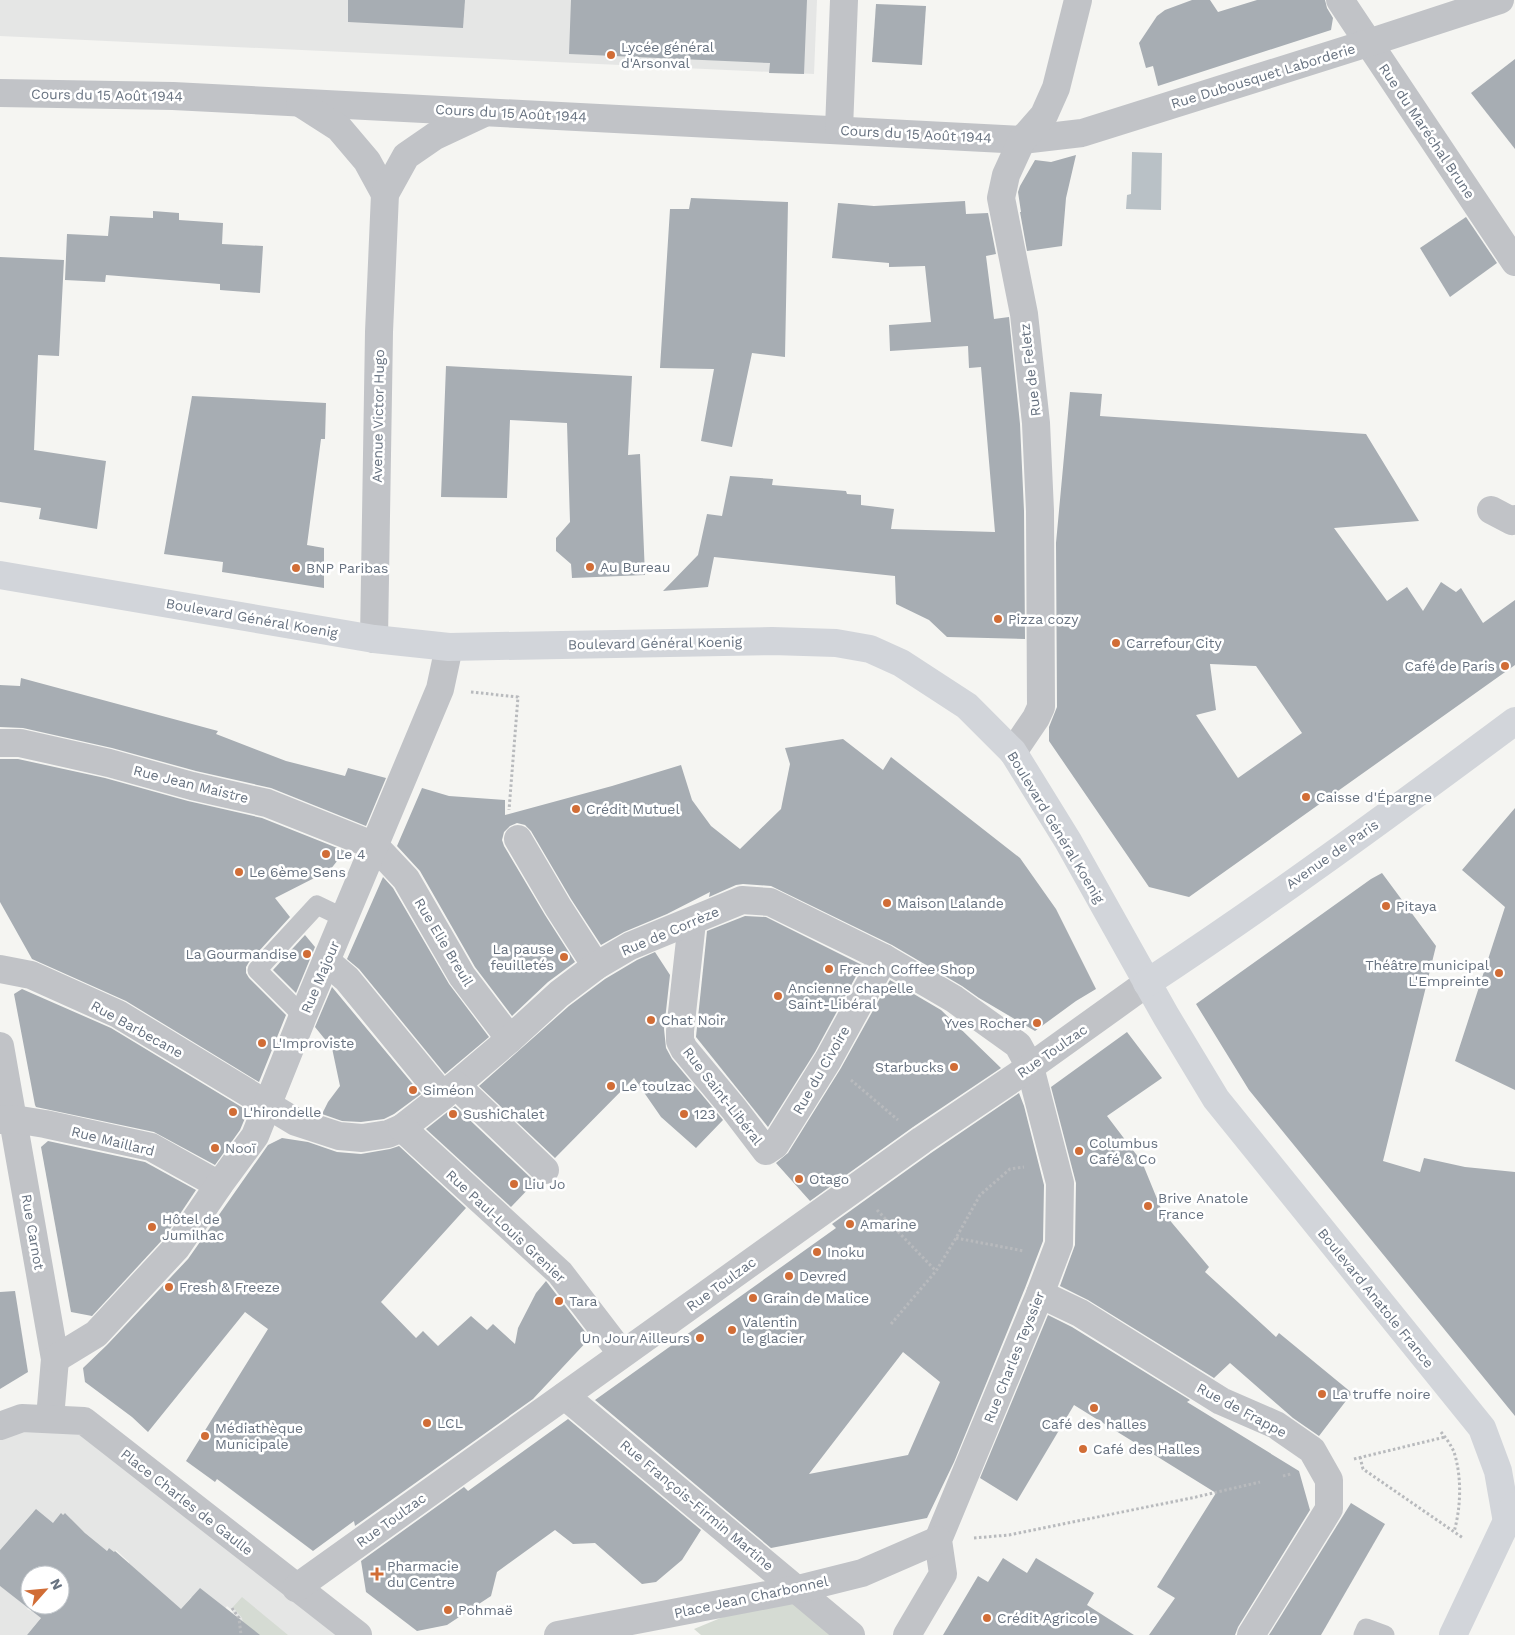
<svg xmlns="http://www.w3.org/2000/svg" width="1515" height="1635" viewBox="0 0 1515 1635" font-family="'Work Sans',sans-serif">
<rect width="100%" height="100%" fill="#f5f5f2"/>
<!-- built -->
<g fill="#e5e6e5">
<polygon points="0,0 817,0 814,74 0,36"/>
<polygon points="84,1421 358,1635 239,1635 235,1617 236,1615 232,1612 233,1611 227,1606 224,1610 191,1597 179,1612 150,1582 128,1565 129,1562 116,1550 114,1552 109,1548 105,1552 102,1550 103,1548 70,1520 71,1519 65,1513 50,1527 33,1512 0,1550 0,1426"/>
<polygon points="0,1561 0,1586 29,1607 27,1609 31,1611 35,1607 44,1614 27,1635 0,1635"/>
</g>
<!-- green -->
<g fill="#d5dbd3">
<polygon points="783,1592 833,1635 701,1635 694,1629"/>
<polygon points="242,1597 288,1635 244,1635 245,1633 242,1618 233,1607"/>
</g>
<!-- water -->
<polygon fill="#b9c1c6" points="1132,152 1162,153 1161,210 1126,209 1127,195 1131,194"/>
<!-- building -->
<g fill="#a7adb3" fill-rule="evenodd">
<polygon points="348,0 465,0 463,28 348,22"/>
<polygon points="571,0 807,0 804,74 769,73 770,63 569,54"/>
<polygon points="1192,0 1210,0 1218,12 1257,0 1325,0 1327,8 1333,18 1331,30 1158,86 1153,66 1146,68 1139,43 1157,16 1165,10"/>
<polygon points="876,4 926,6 922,65 872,62"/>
<polygon points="1515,59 1515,149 1471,93"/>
<polygon points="1076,155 1066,198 1062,246 1027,251 1020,212 1021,212 1018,192 1020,186 1035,160 1051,162"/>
<polygon points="691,198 788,202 785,357 752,353 732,447 701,441 714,369 660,368 670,209 689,209"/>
<polygon points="965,201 966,214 988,213 996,254 986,256 994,319 1009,317 1020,424 1024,511 1025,639 947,637 929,620 896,604 895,576 714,557 708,587 663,591 698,555 707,514 722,516 730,476 773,479 772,485 846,491 847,494 861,495 861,505 894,509 891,529 995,532 981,367 969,368 968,346 890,351 889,325 931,322 925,266 889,267 889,263 832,258 838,203 874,206"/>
<polygon points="153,211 179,213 179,220 223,223 222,244 263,246 260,293 220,290 220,284 106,275 105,282 65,280 67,234 108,236 110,216 153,218"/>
<polygon points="1466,217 1497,263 1450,297 1420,248"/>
<polygon points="0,257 64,260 59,356 38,355 34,450 106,461 97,529 39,519 41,508 0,502"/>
<polygon points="446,366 632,376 628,455 640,454 645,575 572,578 571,564 556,551 556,538 570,522 567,423 510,420 507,498 441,497"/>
<path d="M1070,392L1102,394L1100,416L1366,434L1419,521L1334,528L1387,601L1407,587L1423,611L1441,582L1456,592L1461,588L1483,623L1515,600V665L1189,897L1149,887L1049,741V727L1057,707L1056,543ZM1210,664L1256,666L1302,733L1238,778L1196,715L1216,710Z"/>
<polygon points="192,396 326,403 325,439 321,439 307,545 324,548 324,588 222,572 223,562 164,554"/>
<polygon points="21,678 218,731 216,734 286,761 345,776 348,768 386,778 366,826 271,788 196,771 112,748 23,728 0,727 0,685 20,686"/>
<polygon points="843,739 883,770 891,757 1020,858 1056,909 1096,989 1076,1001 1035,1031 979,998 962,986 892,945 771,886 743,884 736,885 709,897 710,892 667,914 624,932 601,945 571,899 531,831 525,825 517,823 510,826 504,832 502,840 504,846 545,915 575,962 548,982 512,1016 475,967 420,871 397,846 422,788 449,796 505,800 505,815 612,786 681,765 692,800 711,826 740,849 781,809 790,764 785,748"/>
<polygon points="0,759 18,759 105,778 188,801 262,818 345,851 330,870 275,898 290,917 249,962 246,967 246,973 249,978 286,1015 259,1082 126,1001 32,959 0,902"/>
<polygon points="1515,808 1515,1090 1455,1061 1505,907 1462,870"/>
<polygon points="1382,873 1436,946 1383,1161 1420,1172 1424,1158 1465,1167 1515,1172 1515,1416 1249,1090 1196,1004 1371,879"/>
<polygon points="383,877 393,888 449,984 489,1037 445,1074 359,969 347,959"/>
<polygon points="745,916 766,917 862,965 815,1052 768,1127 696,1037 707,931"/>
<polygon points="305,935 315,947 296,993 273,970"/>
<polygon points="655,952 670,975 664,1029 666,1048 672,1059 723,1120 696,1148 661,1117 634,1078 555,1158 479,1086 569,1006 605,979 637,960"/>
<polygon points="890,980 941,1010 1001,1068 913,1127 810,1201 776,1163 788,1153 841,1068"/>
<polygon points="332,987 421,1094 394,1114 384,1119 361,1122 342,1121 322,1114 328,1102 340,1086 332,1048 315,1027"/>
<polygon points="22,989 111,1028 248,1111 240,1130 215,1165 154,1132 36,1107 35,1105 14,994"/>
<polygon points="1127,1032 1162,1078 1107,1116 1142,1162 1162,1211 1209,1267 1205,1272 1276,1337 1279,1333 1352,1393 1319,1436 1293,1418 1230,1363 1214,1378 1088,1300 1060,1286 1075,1245 1076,1183 1051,1087"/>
<path d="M1019,1093L1024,1106L1044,1185L1043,1241L1025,1288L954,1462L927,1518L771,1548L595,1400L836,1228L832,1224L931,1153ZM903,1352L940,1382L908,1455L809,1474Z"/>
<polygon points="455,1106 535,1182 511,1207 426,1129"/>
<polygon points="282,1138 308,1142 337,1152 361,1154 390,1149 399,1146 466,1208 381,1302 416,1338 423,1331 438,1346 471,1316 487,1330 493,1324 515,1344 518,1328 536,1293 546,1281 590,1338 533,1399 355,1526 354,1521 313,1551 217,1479 215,1482 186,1461 268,1329 245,1312 148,1432 132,1417 85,1382 83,1368 107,1345 188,1259 268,1145"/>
<polygon points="48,1141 145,1162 196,1190 164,1238 92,1316 71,1312 41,1147"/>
<polygon points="15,1291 28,1372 0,1389 0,1292"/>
<polygon points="1048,1315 1072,1327 1190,1400 1187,1402 1299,1471 1310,1510 1238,1627 1235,1635 1149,1635 1175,1598 1157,1587 1216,1493 1074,1405 1017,1501 980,1478"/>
<polygon points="568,1419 701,1530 682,1560 656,1582 642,1584 595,1543 573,1544 555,1530 497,1572 491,1596 447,1625 417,1631 366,1592 361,1561 464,1487 468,1491"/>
<polygon points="1351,1503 1385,1524 1321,1635 1269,1635"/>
<path d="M36,1509L53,1523L61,1513L63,1515L65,1513L85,1533L107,1551L109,1548L114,1552L115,1551L181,1609L200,1588L260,1635H27L41,1618L0,1586V1550ZM30,1575H60V1605H30Z"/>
<polygon points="1003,1558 1027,1573 1036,1558 1094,1593 1087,1605 1134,1635 943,1635 978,1576 988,1582"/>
</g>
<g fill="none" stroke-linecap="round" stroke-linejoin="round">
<!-- path -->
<g stroke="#b8babd" stroke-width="3" stroke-dasharray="2.5 2.5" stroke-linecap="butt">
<polyline points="471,692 518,697 509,810"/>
<polyline points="851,1080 898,1120"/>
<polyline points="877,1210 936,1271"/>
<polyline points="956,1238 1024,1251"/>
<polyline points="891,1324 936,1271 956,1238 980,1195 1010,1169 1024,1167"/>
<path d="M1441,1432C1446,1438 1451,1445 1454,1452C1462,1477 1461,1507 1454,1532"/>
<polyline points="1360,1457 1363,1469 1463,1538"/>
<polyline points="1354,1459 1445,1437"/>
<polyline points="1283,1476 1291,1474"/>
<polyline points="974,1538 1009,1535 1196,1497 1260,1482"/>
<polyline points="232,1608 239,1618 241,1635"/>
</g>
<!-- lane -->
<g stroke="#c1c3c7" stroke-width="19">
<polyline points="303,1016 257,970 317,905 344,918"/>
<polyline points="1363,1635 1366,1628 1385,1635"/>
</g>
<!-- street -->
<g stroke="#c1c3c7" stroke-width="28">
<polyline points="1340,0 1515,262"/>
<polyline points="0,93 173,96 1022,140 1082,133 1368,43 1500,0"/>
<polyline points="300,103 339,128 367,161 385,194"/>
<polyline points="839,129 844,0"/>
<polyline points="1491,510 1512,521 1515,519"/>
<polyline points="374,639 379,332 385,194 406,156 435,136 482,114"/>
<polyline points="0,743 20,743 109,763 192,786 267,803 375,846 406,879 462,976 510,1039"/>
<polyline points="1013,752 1036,718 1041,707 1040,511 1036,423 1024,314 1001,198 1006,175 1022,140 1044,115 1056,88 1078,0"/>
<polyline points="518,839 558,907 596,966"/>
<polyline points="692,922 680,1031 680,1041 684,1049 734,1109 766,1151 775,1145 828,1060 884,958"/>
<polyline points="326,961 347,979 443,1096"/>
<polyline points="0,969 31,975 118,1014 296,1122 339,1136 362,1138 388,1134 402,1128 443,1096 510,1039 559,994 596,966 630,946 742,900 770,902 884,958 954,999 1018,1045 1030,1067 1060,1183 1059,1244 1040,1294 938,1540 943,1574 907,1635"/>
<polyline points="0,1046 55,1359 50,1418"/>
<polyline points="456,1085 545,1170"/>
<polyline points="0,1120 14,1119 45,1124 151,1147 219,1185"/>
<polyline points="402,1128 560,1273 622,1354"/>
<polyline points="1040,1294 1080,1313 1221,1401 1276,1425 1312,1450 1329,1480 1329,1509 1251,1635"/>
<polyline points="55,1359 96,1334 176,1248 219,1185 255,1136 303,1016 440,689 449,647"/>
<polyline points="565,1396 851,1635"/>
<polyline points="0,1426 22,1418 84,1421 358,1635"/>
<polyline points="296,1588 922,1140 1030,1067 1147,983"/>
<polyline points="558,1635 798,1589 862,1573 938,1540"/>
</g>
<!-- secondary -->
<g stroke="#d2d5da" stroke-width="28">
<polyline points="0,575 374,639 449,647 772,641 836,643 870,649 901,663 967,706 1013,752 1068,841 1166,1016 1216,1099 1482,1428 1498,1471 1507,1522"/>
<path d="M1147,983C1273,900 1394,811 1515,721"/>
<polyline points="1453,1635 1514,1506"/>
</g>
</g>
<!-- markers -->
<g fill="#d16d36" stroke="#fff" stroke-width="2">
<circle cx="611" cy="55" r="5"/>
<circle cx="590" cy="567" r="5"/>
<circle cx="296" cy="568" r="5"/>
<circle cx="998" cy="619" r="5"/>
<circle cx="1116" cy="643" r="5"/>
<circle cx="1505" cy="666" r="5"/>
<circle cx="1306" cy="797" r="5"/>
<circle cx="576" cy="809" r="5"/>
<circle cx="326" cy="854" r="5"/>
<circle cx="239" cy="872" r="5"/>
<circle cx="887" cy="903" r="5"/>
<circle cx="1386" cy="906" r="5"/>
<circle cx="307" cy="954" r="5"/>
<circle cx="564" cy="957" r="5"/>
<circle cx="829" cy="969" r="5"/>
<circle cx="1499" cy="973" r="5"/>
<circle cx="778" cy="996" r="5"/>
<circle cx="651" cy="1020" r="5"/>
<circle cx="1037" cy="1023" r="5"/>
<circle cx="262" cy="1043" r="5"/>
<circle cx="954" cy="1067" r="5"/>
<circle cx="611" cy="1086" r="5"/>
<circle cx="413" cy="1090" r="5"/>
<circle cx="233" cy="1112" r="5"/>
<circle cx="453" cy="1114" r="5"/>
<circle cx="684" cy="1114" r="5"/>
<circle cx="215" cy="1148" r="5"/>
<circle cx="1079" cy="1151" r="5"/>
<circle cx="799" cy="1179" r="5"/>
<circle cx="514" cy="1184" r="5"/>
<circle cx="1148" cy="1206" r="5"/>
<circle cx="850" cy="1224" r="5"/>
<circle cx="152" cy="1227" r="5"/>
<circle cx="817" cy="1252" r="5"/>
<circle cx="789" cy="1276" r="5"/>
<circle cx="169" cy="1287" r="5"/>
<circle cx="753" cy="1298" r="5"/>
<circle cx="559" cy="1301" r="5"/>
<circle cx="732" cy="1330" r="5"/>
<circle cx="700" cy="1338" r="5"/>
<circle cx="1322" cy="1394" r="5"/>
<circle cx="1094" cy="1408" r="5"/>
<circle cx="427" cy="1423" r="5"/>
<circle cx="205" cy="1436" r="5"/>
<circle cx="1083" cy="1449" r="5"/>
<path d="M374.5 1566.5h5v5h5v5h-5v5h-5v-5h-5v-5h5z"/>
<circle cx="448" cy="1610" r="5"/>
<circle cx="987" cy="1618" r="5"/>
</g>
<g text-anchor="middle" stroke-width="5" stroke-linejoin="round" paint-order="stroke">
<!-- poi labels -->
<g font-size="14" fill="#677280" stroke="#fff" text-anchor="start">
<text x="621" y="52">Lycée général<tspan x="621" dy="16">d'Arsonval</tspan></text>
<text x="600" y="572">Au Bureau</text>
<text x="306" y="573">BNP Paribas</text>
<text x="1008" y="624">Pizza cozy</text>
<text x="1126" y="648">Carrefour City</text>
<text x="1495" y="671" text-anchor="end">Café de Paris</text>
<text x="1316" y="802">Caisse d'Épargne</text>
<text x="586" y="814">Crédit Mutuel</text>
<text x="336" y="859">Le 4</text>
<text x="249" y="877">Le 6ème Sens</text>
<text x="897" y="908">Maison Lalande</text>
<text x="1396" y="911">Pitaya</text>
<text x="554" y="954" text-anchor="end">La pause<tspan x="554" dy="16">feuilletés</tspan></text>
<text x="297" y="959" text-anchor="end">La Gourmandise</text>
<text x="1489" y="970" text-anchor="end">Théâtre municipal<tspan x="1489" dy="16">L'Empreinte</tspan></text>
<text x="839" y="974">French Coffee Shop</text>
<text x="788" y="993">Ancienne chapelle<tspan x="788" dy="16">Saint-Libéral</tspan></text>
<text x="661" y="1025">Chat Noir</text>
<text x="1027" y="1028" text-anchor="end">Yves Rocher</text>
<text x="272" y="1048">L'Improviste</text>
<text x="944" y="1072" text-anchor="end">Starbucks</text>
<text x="621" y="1091">Le toulzac</text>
<text x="423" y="1095">Siméon</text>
<text x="243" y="1117">L'hirondelle</text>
<text x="463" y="1119">SushiChalet</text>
<text x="694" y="1119">123</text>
<text x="1089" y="1148">Columbus<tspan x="1089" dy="16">Café &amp; Co</tspan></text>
<text x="225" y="1153">Nooï</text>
<text x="809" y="1184">Otago</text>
<text x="524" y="1189">Liu Jo</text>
<text x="1158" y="1203">Brive Anatole<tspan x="1158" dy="16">France</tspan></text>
<text x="162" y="1224">Hôtel de<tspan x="162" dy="16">Jumilhac</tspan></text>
<text x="860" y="1229">Amarine</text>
<text x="827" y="1257">Inoku</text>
<text x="799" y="1281">Devred</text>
<text x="179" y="1292">Fresh &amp; Freeze</text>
<text x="763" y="1303">Grain de Malice</text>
<text x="569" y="1306">Tara</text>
<text x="742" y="1327">Valentin<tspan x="742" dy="16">le glacier</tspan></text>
<text x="690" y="1343" text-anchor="end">Un Jour Ailleurs</text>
<text x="1332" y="1399">La truffe noire</text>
<text x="437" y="1428">LCL</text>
<text x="1094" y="1429" text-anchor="middle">Café des halles</text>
<text x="215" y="1433">Médiathèque<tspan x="215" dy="16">Municipale</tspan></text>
<text x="1093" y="1454">Café des Halles</text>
<text x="387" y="1571">Pharmacie<tspan x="387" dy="16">du Centre</tspan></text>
<text x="458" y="1615">Pohmaë</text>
<text x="997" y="1623">Crédit Agricole</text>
</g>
<!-- street labels -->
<g font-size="14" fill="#677280" stroke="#fff">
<text transform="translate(1263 76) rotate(-17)" y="5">Rue Dubousquet Laborderie</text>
<text transform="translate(107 95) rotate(1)" y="5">Cours du 15 Août 1944</text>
<text transform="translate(511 113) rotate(3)" y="5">Cours du 15 Août 1944</text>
<text transform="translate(1427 131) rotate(56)" y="5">Rue du Maréchal Brune</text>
<text transform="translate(916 134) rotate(3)" y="5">Cours du 15 Août 1944</text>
<text transform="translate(1030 370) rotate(-97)" y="5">Rue de Feletz</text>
<text transform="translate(378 416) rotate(-89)" y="5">Avenue Victor Hugo</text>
<text transform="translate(252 618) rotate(10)" y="5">Boulevard Général Koenig</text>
<text transform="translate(655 643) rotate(-1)" y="5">Boulevard Général Koenig</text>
<text transform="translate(191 784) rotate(14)" y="5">Rue Jean Maistre</text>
<text transform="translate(1056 827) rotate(59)" y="5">Boulevard Général Koenig</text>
<text transform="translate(1332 854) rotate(-35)" y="5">Avenue de Paris</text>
<text transform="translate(670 931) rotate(-23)" y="5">Rue de Corrèze</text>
<text transform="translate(444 942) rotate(59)" y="5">Rue Elie Breuil</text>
<text transform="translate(320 977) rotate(-67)" y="5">Rue Majour</text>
<text transform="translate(137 1029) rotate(29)" y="5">Rue Barbecane</text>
<text transform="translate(1052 1051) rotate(-35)" y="5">Rue Toulzac</text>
<text transform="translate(821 1070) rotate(-60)" y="5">Rue du Civoire</text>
<text transform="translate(723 1096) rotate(52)" y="5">Rue Saint-Libéral</text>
<text transform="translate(113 1141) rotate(14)" y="5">Rue Maillard</text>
<text transform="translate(506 1226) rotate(43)" y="5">Rue Paul-Louis Grenier</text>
<text transform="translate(33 1232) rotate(80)" y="5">Rue Carnot</text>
<text transform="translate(721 1284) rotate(-36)" y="5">Rue Toulzac</text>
<text transform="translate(1376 1298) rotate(51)" y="5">Boulevard Anatole France</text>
<text transform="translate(1014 1357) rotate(-68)" y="5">Rue Charles Teyssier</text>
<text transform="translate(1242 1410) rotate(28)" y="5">Rue de Frappe</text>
<text transform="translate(187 1502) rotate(38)" y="5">Place Charles de Gaulle</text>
<text transform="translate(697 1505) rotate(40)" y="5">Rue François-Firmin Martine</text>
<text transform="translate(391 1520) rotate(-36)" y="5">Rue Toulzac</text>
<text transform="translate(751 1597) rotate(-12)" y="5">Place Jean Charbonnel</text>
</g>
</g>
<!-- north arrow -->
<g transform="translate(45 1590) rotate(63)"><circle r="24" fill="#ffffff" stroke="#c2c7cc"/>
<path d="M0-4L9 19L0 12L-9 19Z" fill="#d16d36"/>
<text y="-8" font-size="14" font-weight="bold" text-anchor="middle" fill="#677280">N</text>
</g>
</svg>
